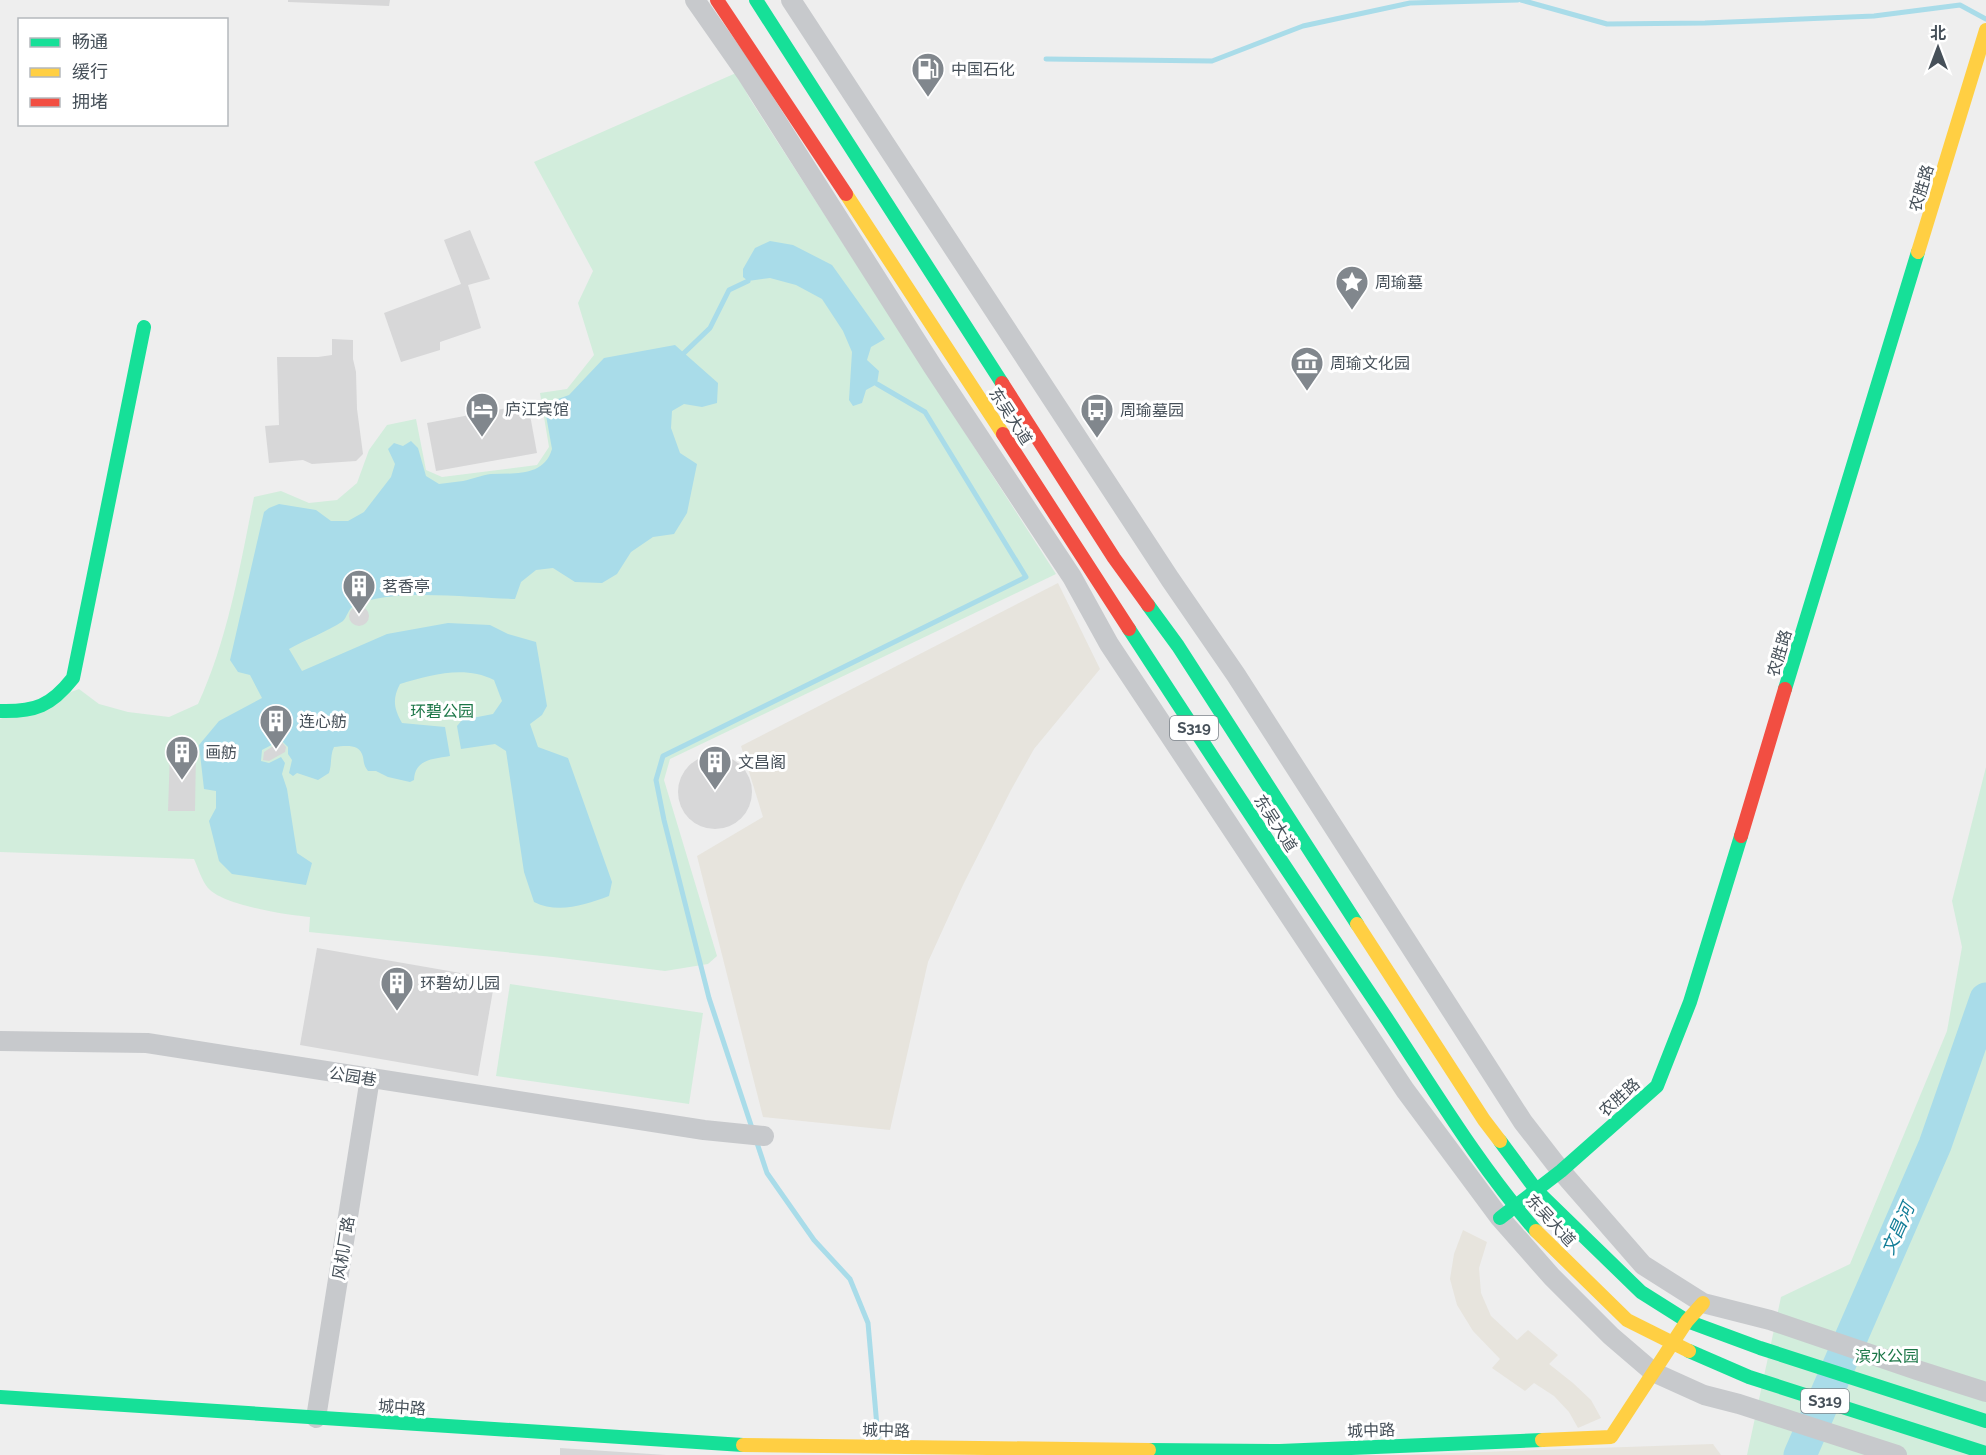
<svg xmlns="http://www.w3.org/2000/svg" width="1986" height="1455" viewBox="0 0 1986 1455" font-family="Raleway,'Noto Sans SC',sans-serif">
<rect width="100%" height="100%" fill="#eee"/>
<!-- commercial -->
<g fill="#e7e4dd">
<polygon points="1058,583 1100,669 1034,749 1011,790 963,885 928,962 890,1130 763,1117 697,856 763,817 741,746"/>
<polygon points="1463,1230 1487,1242 1479,1268 1481,1293 1491,1316 1517,1340 1528,1330 1558,1355 1549,1364 1573,1383 1591,1400 1601,1418 1578,1428 1569,1412 1554,1396 1534,1383 1525,1391 1492,1368 1500,1359 1473,1331 1457,1305 1450,1279 1454,1254"/>
<polygon points="1713,1444 1721,1455 1392,1455"/>
</g>
<!-- green -->
<g fill="#d2eddc">
<path d="M736,73L750,99L1056,574L670,759L664,780L717,956L708,964L665,971L553,957L309,932L310,917C287,915 222,905 208,888C202,881 198,868 194,859L0,852V719L79,689L99,704L128,712L169,717L198,704C228,639 240,566 254,497L281,491L309,503L337,500L357,483L369,450L387,425L416,419L426,470L442,477L537,465L549,447L540,393L567,389L594,355L578,303L593,271L534,162Z"/>
<polygon points="1986,767 1986,1455 1747,1455 1781,1297 1850,1264 1947,1031 1962,947 1952,901"/>
<polygon points="510,984 703,1013 689,1104 496,1076"/>
</g>
<!-- water -->
<g fill="#a9dce9">
<polygon points="770,241 793,245 832,265 885,339 871,347 867,360 879,371 877,384 866,390 862,403 853,406 849,400 852,352 843,331 822,299 796,285 770,278 748,281 743,277 743,269 755,248"/>
<path d="M675,345L718,383L717,403L702,407L684,404L672,411L671,428L680,453L697,464L687,513L674,534L653,537L631,552L617,574L602,583L575,582L553,568L536,570L521,582L515,599C475,598 389,587 354,606C348,609 347,617 343,621C327,632 306,639 289,649L302,671L387,634L448,623L490,625L508,634L536,642L547,706L542,715L530,724L538,747L568,758L612,882L609,896C585,905 558,914 534,902L524,872L506,751L495,744L461,749L457,726L462,720L493,714L502,701L494,680C464,665 431,675 400,684C392,699 394,709 402,723L445,727L450,756C433,759 415,759 414,780L410,782L388,777L376,771H368C364,766 364,763 363,757C360,743 345,746 334,747C330,755 332,764 329,773L318,780L297,773L293,776L289,773L292,760L288,754V747L281,740L262,750L261,761L269,763L281,757L285,763L282,774L287,789L297,853L312,863L306,885L232,874L219,861L209,821L216,808V791L204,789L199,745L219,721L262,698L250,675L238,672L230,660L264,512L269,508L279,504L316,510L331,521H348L364,512L391,477L395,464L388,449L394,443L403,446L411,441L418,448L426,476L439,484C447,483 455,482 463,481C472,479 482,475 491,474C514,473 544,477 552,449L544,404L569,395L604,358Z"/>
</g>
<g fill="none" stroke-linecap="round" stroke-linejoin="round">
<!-- stream -->
<g stroke="#a9dce9" stroke-width="5">
<polyline points="1521,0 1607,24 1705,23 1874,16 1960,5 1986,19"/>
<polyline points="1046,59 1212,61 1303,26 1410,3 1518,0"/>
<polyline points="684,353 710,328 729,290 748,281"/>
<polyline points="753,1131 709,998 664,820 656,780 663,756 1026,577 925,412 877,384"/>
<polyline points="756,1140 767,1173 814,1240 850,1279 868,1323 878,1438"/>
</g>
<!-- river -->
<polyline stroke="#a9dce9" stroke-width="33" points="1800,1455 1935,1145 1986,999"/>
</g>
<!-- building -->
<g fill="#d7d7d8">
<polygon points="288,0 390,0 389,6 288,2"/>
<polygon points="470,230 490,279 468,285 481,328 440,342 440,350 401,362 384,313 461,284 444,240"/>
<polygon points="332,339 353,340 353,359 356,372 357,409 363,454 356,461 312,464 303,460 269,463 265,426 279,425 277,357 318,357 332,355"/>
<polygon points="528,404 537,453 436,471 427,423"/>
<circle cx="359" cy="616" r="10"/>
<polygon points="281,741 286,747 285,752 269,761 263,760 264,752"/>
<polygon points="170,752 196,752 195,811 168,811"/>
<circle cx="715" cy="792" r="37"/>
<polygon points="317,948 495,979 478,1076 300,1045"/>
<polygon points="560,1448 666,1455 560,1455"/>
</g>
<g fill="none" stroke-linecap="round" stroke-linejoin="round">
<!-- street -->
<g stroke="#c7c9cc" stroke-width="20">
<polyline points="695,0 746,73 933,367 1072,577 1109,644 1405,1090 1500,1218 1552,1277 1611,1336 1653,1372 1704,1395 1739,1404 1897,1455"/>
<polyline points="791,0 1170,579 1236,675 1523,1122 1561,1171 1643,1265 1703,1303 1770,1320 1917,1370 1986,1392"/>
<polyline points="0,1041 147,1043 704,1130 764,1136"/>
<polyline points="316,1418 370,1078"/>
</g>
<!-- fast -->
<g stroke="#16e098" stroke-width="14">
<polyline points="756,0 1002,383"/>
<polyline points="1148,605 1178,646 1357,924"/>
<path d="M1129,629C1214,760 1300,890 1387,1019C1434,1090 1479,1166 1536,1231"/>
<polyline points="1785,689 1918,252"/>
<path d="M0,711C35,712 51,706 73,678L144,327"/>
<polyline points="1500,1141 1537,1191 1641,1292 1687,1321 1760,1348 1986,1421"/>
<polyline points="1500,1218 1561,1171 1657,1086 1690,1002 1741,836"/>
<polyline points="1689,1351 1749,1377 1986,1453"/>
<polyline points="0,1397 743,1445"/>
<polyline points="1149,1450 1280,1451 1542,1440"/>
</g>
<!-- slow -->
<g stroke="#ffcf43" stroke-width="14">
<polyline points="846,194 1003,434"/>
<polyline points="1918,252 1986,30"/>
<polyline points="1357,924 1484,1120 1500,1141"/>
<polyline points="1536,1231 1627,1320 1689,1351"/>
<polyline points="1542,1440 1611,1437 1687,1321 1703,1303"/>
<polyline points="743,1445 1149,1450"/>
</g>
<!-- jam -->
<g stroke="#f24e42" stroke-width="14">
<polyline points="717,0 846,194"/>
<polyline points="1002,383 1114,558 1148,605"/>
<polyline points="1003,434 1129,629"/>
<polyline points="1741,836 1785,689"/>
</g>
</g>
<!-- icons -->
<defs>
<g id="fuel-pin" transform="scale(1.725)"><path d="M0 17L-7.5 6A9.5 9.5 0 1 1 7.5 6Z" fill="#81878d" stroke="#fff"/><path d="M-5.5-6h7V0h2V4h1.3V-2.5L3-4.5l.8-.8L6-3V5H2.5V1h-1V6h-7ZM-4.2-4.7v3.2H.2V-4.7Z" fill="#fff"/></g>
<g id="sight-pin" transform="scale(1.725)"><path d="M0 17L-7.5 6A9.5 9.5 0 1 1 7.5 6Z" fill="#81878d" stroke="#fff"/><path d="M0-6L1.8-2.2L6-1.7L2.9 1.2L3.7 5.4L0 3.3L-3.7 5.4L-2.9 1.2L-6-1.7L-1.8-2.2Z" fill="#fff"/></g>
<g id="museum-pin" transform="scale(1.725)"><path d="M0 17L-7.5 6A9.5 9.5 0 1 1 7.5 6Z" fill="#81878d" stroke="#fff"/><path d="M0-6L6-3V-2H-6V-3ZM-5-1h2V3h-2ZM-1-1h2V3h-2ZM3-1h2V3H3ZM-6 4H6V6H-6Z" fill="#fff"/></g>
<g id="hotel-pin" transform="scale(1.725)"><path d="M0 17L-7.5 6A9.5 9.5 0 1 1 7.5 6Z" fill="#81878d" stroke="#fff"/><path d="M-6-4.5h1.5V1H6V5H4.5V3h-9V5H-6ZM-4 0a1.8 1.8 0 1 1 3.6 0ZM.5 0V-2.5h3Q6-2.5 6 0Z" fill="#fff"/></g>
<g id="bus-pin" transform="scale(1.725)"><path d="M0 17L-7.5 6A9.5 9.5 0 1 1 7.5 6Z" fill="#81878d" stroke="#fff"/><path d="M-5-6H5V4H4V6H2V4H-2V6H-4V4H-5ZM-3.5-4V0h7V-4ZM-3.5 1.2v1.5H-2V1.2ZM2 1.2v1.5H3.5V1.2Z" fill="#fff"/></g>
<g id="building-pin" transform="scale(1.725)"><path d="M0 17L-7.5 6A9.5 9.5 0 1 1 7.5 6Z" fill="#81878d" stroke="#fff"/><path d="M-4-6H4V6H1V3H-1V6H-4ZM-2.5-4.3h1.7v1.8h-1.7ZM.8-4.3h1.7v1.8H.8ZM-2.5-1h1.7V.8h-1.7ZM.8-1h1.7V.8H.8Z" fill="#fff"/></g>
</defs>
<g fill-rule="evenodd">
<use href="#fuel-pin" x="928" y="69"/>
<use href="#sight-pin" x="1352" y="282"/>
<use href="#museum-pin" x="1307" y="363"/>
<use href="#hotel-pin" x="482" y="409"/>
<use href="#bus-pin" x="1097" y="410"/>
<use href="#building-pin" x="359" y="586"/>
<use href="#building-pin" x="276" y="721"/>
<use href="#building-pin" x="182" y="752"/>
<use href="#building-pin" x="715" y="762"/>
<use href="#building-pin" x="397" y="983"/>
</g>
<g text-anchor="middle" stroke-width="6" stroke-linejoin="round" paint-order="stroke">
<!-- shield labels -->
<g fill="#fff" stroke="#7e848b" stroke-width="1.5">
<rect x="1170" y="716" width="48" height="24" rx="4.5"/>
<rect x="1801" y="1389" width="48" height="24" rx="4.5"/>
</g>
<g font-size="15" font-weight="bold" fill="#465059">
<text x="1194" y="733">S319</text>
<text x="1825" y="1406">S319</text>
</g>
<!-- poi labels -->
<g font-size="16" fill="#465059" stroke="#fff" text-anchor="start">
<text x="951" y="75">中国石化</text>
<text x="1375" y="288">周瑜墓</text>
<text x="1330" y="369">周瑜文化园</text>
<text x="505" y="415">庐江宾馆</text>
<text x="1120" y="416">周瑜墓园</text>
<text x="382" y="592">茗香亭</text>
<text x="299" y="727">连心舫</text>
<text x="205" y="758">画舫</text>
<text x="738" y="768">文昌阁</text>
<text x="420" y="989">环碧幼儿园</text>
</g>
<!-- street labels -->
<g font-size="16" fill="#465059" stroke="#fff">
<text transform="translate(1921 188) rotate(-73)" y="6">农胜路</text>
<text transform="translate(1011 416) rotate(57)" y="6">东吴大道</text>
<text transform="translate(1779 653) rotate(-73)" y="6">农胜路</text>
<text transform="translate(1276 823) rotate(57)" y="6">东吴大道</text>
<text transform="translate(353 1076) rotate(9)" y="6">公园巷</text>
<text transform="translate(1619 1097) rotate(-42)" y="6">农胜路</text>
<text transform="translate(1551 1220) rotate(47)" y="6">东吴大道</text>
<text transform="translate(343 1248) rotate(-81)" y="6">风机厂路</text>
<text transform="translate(402 1407) rotate(4)" y="6">城中路</text>
<text transform="translate(886 1430) rotate(1)" y="6">城中路</text>
<text transform="translate(1371 1430) rotate(-2)" y="6">城中路</text>
</g>
<!-- park labels -->
<g font-size="16" fill="#1b7647" stroke="#fff">
<text x="442" y="717">环碧公园</text>
<text x="1887" y="1362">滨水公园</text>
</g>
<!-- water labels -->
<g font-size="18" font-style="italic" fill="#137e98" stroke="#fff">
<text transform="translate(1898 1229) rotate(-66)" y="6">文昌河</text>
</g>
</g>
<!-- legend -->
<rect x="18" y="18" width="210" height="108" fill="#ffffff" stroke="#b5b9bd" stroke-width="1.5"/>
<rect x="30" y="38" width="30" height="9" fill="#16e098" stroke="#b5b9bd" stroke-width="1.5"/>
<text x="72" y="48" font-size="18" fill="#465059">畅通</text>
<rect x="30" y="68" width="30" height="9" fill="#ffcf43" stroke="#b5b9bd" stroke-width="1.5"/>
<text x="72" y="78" font-size="18" fill="#465059">缓行</text>
<rect x="30" y="98" width="30" height="9" fill="#f24e42" stroke="#b5b9bd" stroke-width="1.5"/>
<text x="72" y="108" font-size="18" fill="#465059">拥堵</text>
<!-- north arrow -->
<g transform="translate(1938 48)" stroke="#ffffff" stroke-width="4.5" paint-order="stroke">
<path d="M0-4.5L10 22L0 15L-10 22Z" fill="#465059"/>
<text y="-9" font-size="16" font-weight="bold" text-anchor="middle" fill="#465059">北</text>
</g>
</svg>
